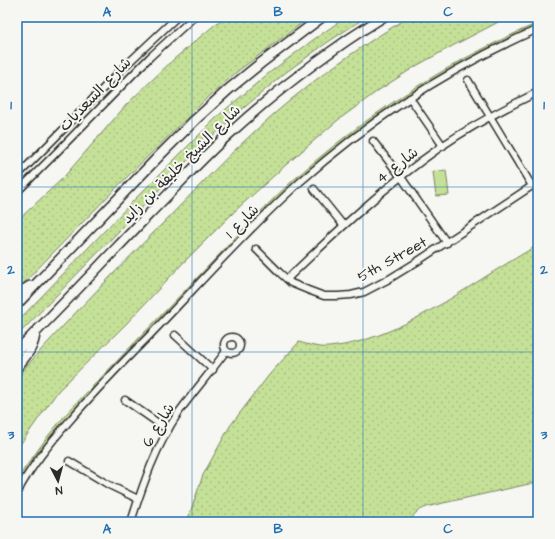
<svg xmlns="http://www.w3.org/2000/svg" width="555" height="539" viewBox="0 0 555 539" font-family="'Architects Daughter','Playpen Sans Arabic',sans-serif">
<defs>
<pattern id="grass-dots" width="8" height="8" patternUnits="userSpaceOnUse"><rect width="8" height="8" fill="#c5e198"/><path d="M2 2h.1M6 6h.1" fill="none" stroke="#a9c183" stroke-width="1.8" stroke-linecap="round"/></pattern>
</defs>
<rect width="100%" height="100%" fill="#f6f6f2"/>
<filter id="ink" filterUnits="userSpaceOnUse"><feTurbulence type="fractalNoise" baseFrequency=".025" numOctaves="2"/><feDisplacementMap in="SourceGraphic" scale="8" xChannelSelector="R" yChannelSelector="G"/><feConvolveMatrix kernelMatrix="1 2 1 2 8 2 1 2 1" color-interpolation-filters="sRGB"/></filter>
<g filter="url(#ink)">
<!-- grass -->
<g fill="url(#grass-dots)" stroke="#788662">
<polygon points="224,17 310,17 238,71 204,101 117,187 17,290 17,221 63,178 127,104 174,59"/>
<polygon points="346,17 366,17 325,44 285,73 232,118 187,161 17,336 17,322 137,197 219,115 269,73 313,40"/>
<path d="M409,17H508L456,44L416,66L379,90L338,120L288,163L236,210L183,263L126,324L58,391L17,449V377C63,324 113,274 162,224C193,193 222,161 254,132C301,88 354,50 409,17Z"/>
<path d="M538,23V26L513,37L342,144L204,275L82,401L50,437L28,469L17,488V482L22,472L48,436L68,412C109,369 151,326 192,283C230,244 265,204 306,169C375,109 454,59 538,23Z"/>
<path d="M538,245V482L430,506C421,509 413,512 411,522H187L203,475L230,426L269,375L299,342C309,345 319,348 329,347C373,343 413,321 450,299C479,281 508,262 538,245Z"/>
</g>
<!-- pitch -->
<polygon fill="#c5e198" stroke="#788662" points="446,170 449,195 436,196 433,172"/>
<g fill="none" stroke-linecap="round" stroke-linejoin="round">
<!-- minor casing -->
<g stroke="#2b2b2b" stroke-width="9">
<g id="minor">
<polyline points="537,46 538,47"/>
<polyline points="468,80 532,186"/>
<polyline points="410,98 443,146"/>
<polyline points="373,141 401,177 447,243"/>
<polyline points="17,176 52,141 123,68 177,17"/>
<polyline points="314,189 343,225"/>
<polyline points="17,192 52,157 150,57 194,17"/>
<polyline points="256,249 279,272 291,283 308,290 324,296 338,296 351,295 364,292 389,279 415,263 538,182"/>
<path d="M287,279C336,232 386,185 442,146C473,125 505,108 538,92"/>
<polyline points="175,335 213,370"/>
<circle cx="232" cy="345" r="8"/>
<polyline points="125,400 168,430"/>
<polyline points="69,461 109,485 138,499"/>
<path d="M17,493C31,466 51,442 71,419C96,390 122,363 149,336C199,284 247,230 300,182C371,119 451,67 538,29"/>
<path d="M131,522C143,484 156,446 179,412C194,391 211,372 226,351"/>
</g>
</g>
<!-- highway casing -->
<g stroke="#2b2b2b" stroke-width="12">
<g id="highway">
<polyline points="17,294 30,286"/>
<polyline points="17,304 161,154 195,120 229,89 261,63 322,17"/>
<path d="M17,351C62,306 106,259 150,213C176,187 201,159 229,134C277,90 328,51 383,17"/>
<path d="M17,367C26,356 34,347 35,333"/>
</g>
</g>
<!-- minor -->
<use href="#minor" stroke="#f6f6f2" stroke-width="6"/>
<!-- highway -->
<use href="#highway" stroke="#f6f6f2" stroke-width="9"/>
</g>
<!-- wall -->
<polygon fill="#bc8b83" stroke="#2b2b2b" points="538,95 538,113 534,105 534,102 536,101 535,99 535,96"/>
<!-- building -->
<polygon fill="#dba298" stroke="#2b2b2b" points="538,95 538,110 534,102 537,100 535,96"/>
</g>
<!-- grid -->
<path fill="none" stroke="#1f6fb2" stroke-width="1" stroke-opacity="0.55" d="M192,17V522M363,17V522M17,187H538M17,352H538"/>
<g text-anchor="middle" stroke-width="4" stroke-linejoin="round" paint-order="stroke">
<!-- street labels -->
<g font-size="15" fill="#2b2b2b" stroke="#f6f6f2">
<text transform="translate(95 94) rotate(-46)" y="5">شارع السعديات</text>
<text transform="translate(181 164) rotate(-45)" y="5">شارع الشيخ خليفة بن زايد</text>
<text transform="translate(397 165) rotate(-38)" y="5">شارع 4</text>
<text transform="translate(242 221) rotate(-45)" y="5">شارع 1</text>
<text transform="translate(392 259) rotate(-29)" y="5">5th Street</text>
<text transform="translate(158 425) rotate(-59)" y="5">شارع 6</text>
</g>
</g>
<!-- margin -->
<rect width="555" height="539" fill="none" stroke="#f6f6f2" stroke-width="44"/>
<!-- north arrow -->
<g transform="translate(58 481) rotate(174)" stroke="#f6f6f2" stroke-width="3" paint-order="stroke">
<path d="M0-3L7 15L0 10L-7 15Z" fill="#2b2b2b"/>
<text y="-6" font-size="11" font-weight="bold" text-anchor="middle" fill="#2b2b2b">N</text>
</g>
<rect x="22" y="22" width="511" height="495" fill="none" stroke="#1f6fb2" stroke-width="1.5"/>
<g font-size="13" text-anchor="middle" font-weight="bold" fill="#1f6fb2">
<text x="107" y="16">A</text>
<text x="278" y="16">B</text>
<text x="448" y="16">C</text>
<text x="11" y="109">1</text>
<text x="544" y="109">1</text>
<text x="11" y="274">2</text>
<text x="544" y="274">2</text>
<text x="11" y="439">3</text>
<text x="544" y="439">3</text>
<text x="107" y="533">A</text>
<text x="278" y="533">B</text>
<text x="448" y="533">C</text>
</g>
</svg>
